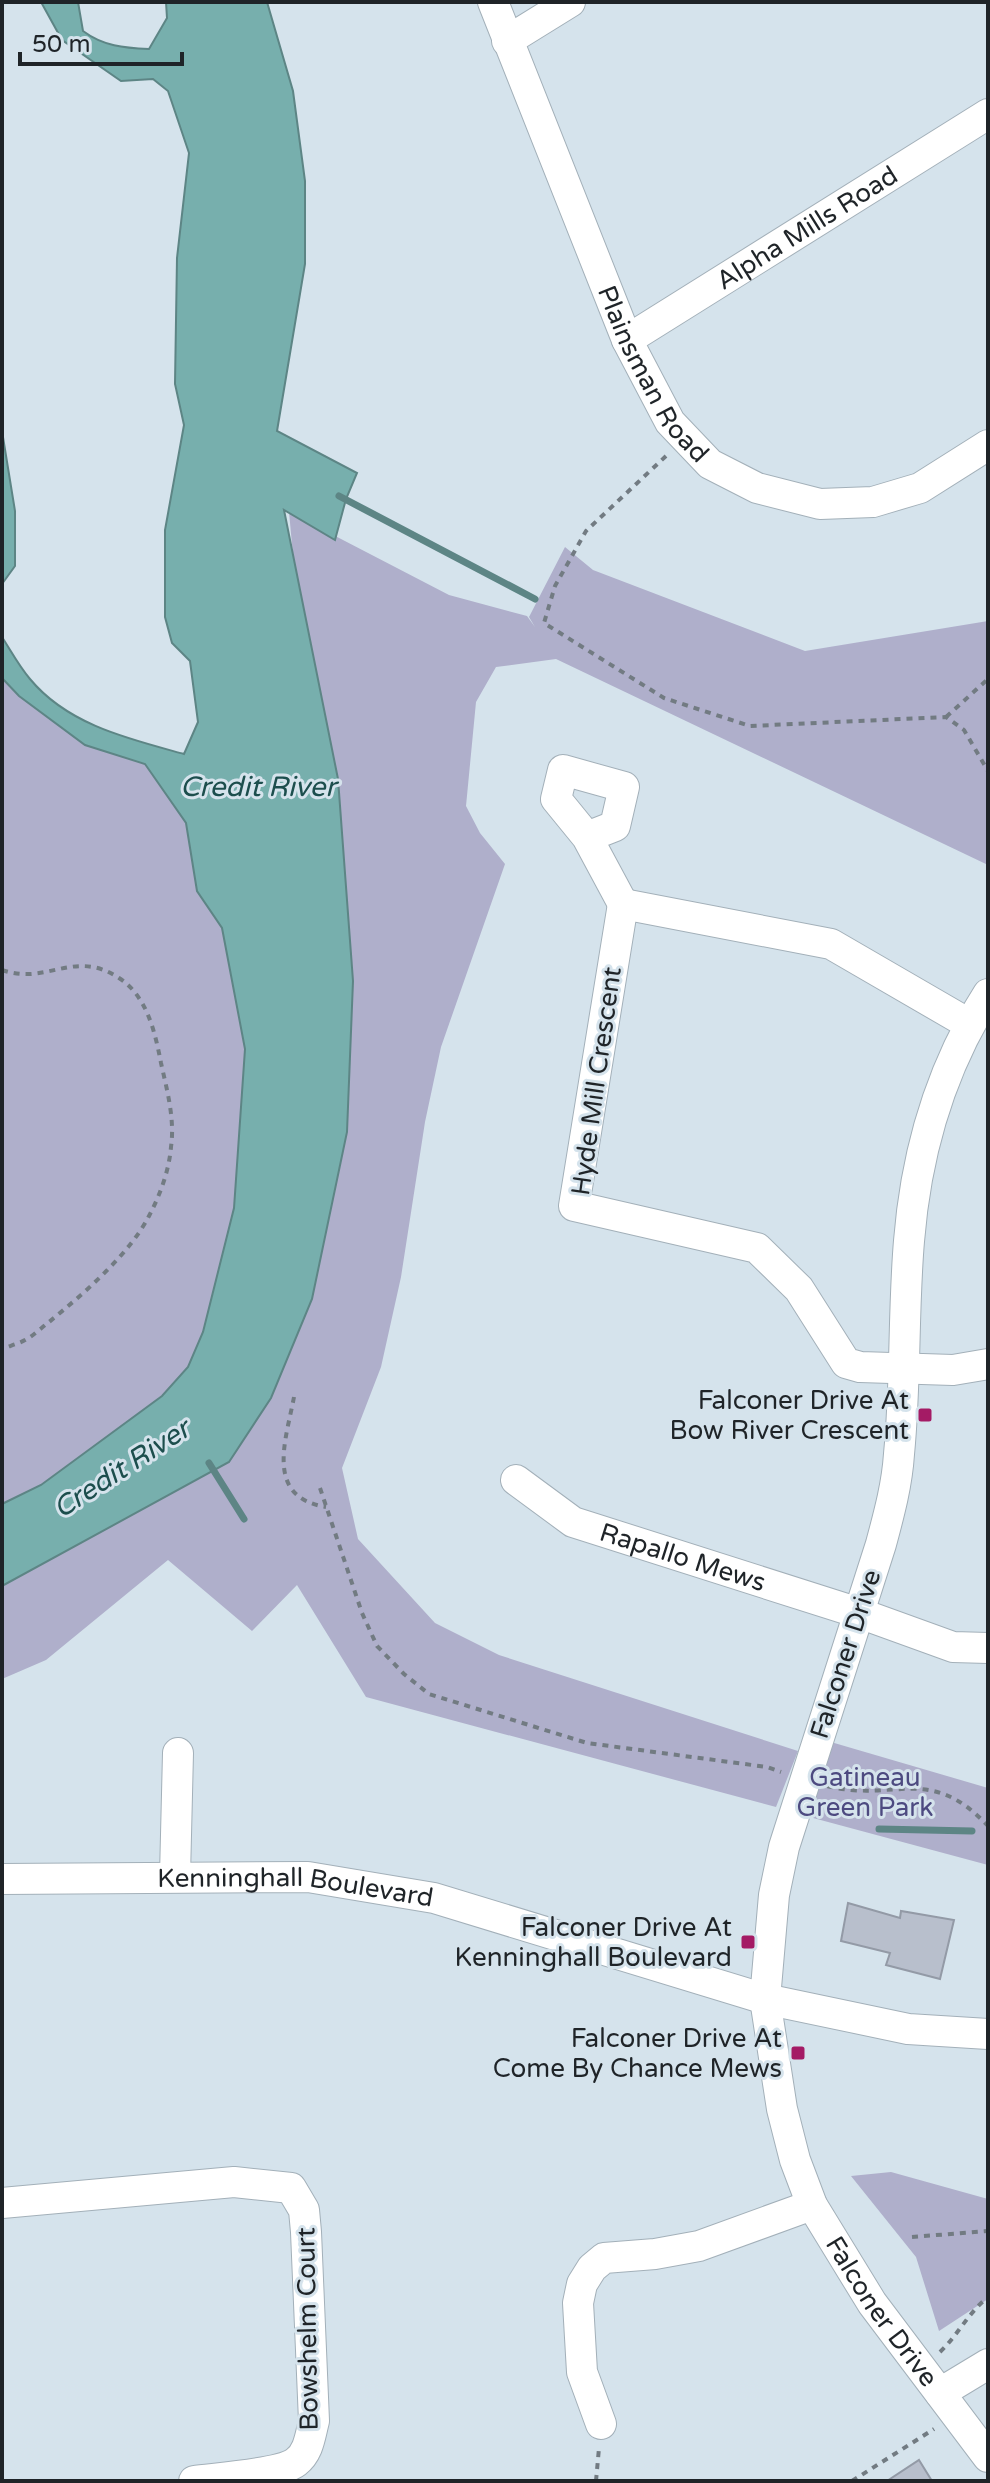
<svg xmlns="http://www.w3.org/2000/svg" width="990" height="2483" viewBox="0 0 990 2483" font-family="'Varela Round',sans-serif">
<rect width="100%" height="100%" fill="#d5e3ec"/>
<!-- green -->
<g fill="#afafcb">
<polygon points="289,512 449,595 527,616 535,627 529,617 565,547 593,570 805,651 988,621 988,865 556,659 496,667 476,702 466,806 480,833 505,864 441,1047 425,1122 401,1277 381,1367 342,1468 358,1539 435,1623 499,1655 798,1751 776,1807 366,1697 297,1585 252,1631 168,1560 46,1660 2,1679 2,1586 229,1462 294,566"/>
<polygon points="2,678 19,696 85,745 145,764 186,823 197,891 222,928 245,1049 234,1208 203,1332 188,1367 162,1396 41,1485 2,1504"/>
<polygon points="824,1740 988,1788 988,1865 802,1815"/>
<polygon points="891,2172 988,2199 988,2299 939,2331 916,2257 851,2176"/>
</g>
<!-- water -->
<g fill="#77afad" stroke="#5d8585" stroke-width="2">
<path d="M41,2H78L83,31C103,46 124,48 149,49L167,18L166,2H267L293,91L305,181V264L277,431L357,473L346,499L335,540L284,510L338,779L353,981L347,1132L312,1299L271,1398L229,1462L2,1586V1504L41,1485L162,1396L188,1367L203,1332L234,1208L245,1049L222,928L197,891L186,823L145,764L85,745L19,696L2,678V637C11,651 19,666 30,679C68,725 129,739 184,754L198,722L190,661L172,643L165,617V530L184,425L175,384L177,258L189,153L168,91L153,79L121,81L62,40Z"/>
<polygon points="2,431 15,511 15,566 2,584"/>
</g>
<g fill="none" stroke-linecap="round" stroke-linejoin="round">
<!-- stream -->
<g stroke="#5d8585" stroke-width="7">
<polyline points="339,496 535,599"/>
<polyline points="209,1463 244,1519"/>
<polyline points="879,1829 972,1831"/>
</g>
</g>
<!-- building -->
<g fill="#b8bfcc" stroke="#939aa6" stroke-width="2">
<polygon points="848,1903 900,1918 901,1911 954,1920 940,1979 886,1965 890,1953 841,1941"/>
<polygon points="919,2460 932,2481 887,2481"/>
</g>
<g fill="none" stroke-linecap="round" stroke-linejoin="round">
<!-- minor casing -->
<g stroke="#a3b0b9" stroke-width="32">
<g id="minor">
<path id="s1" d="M493,2L627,340L670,422L710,464L757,488L820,504L873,502L920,488L988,445"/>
<polyline points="507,41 570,2"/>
<path id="s2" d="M627,340L988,114"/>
<polyline points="587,837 615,826 624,787 563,770 556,799 587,837 623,904"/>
<path id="s3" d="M988,994C941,1068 916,1153 909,1241C903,1312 906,1383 899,1454C897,1485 889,1514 881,1544L784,1847L774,1895L765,1999L782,2109L795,2160L812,2205L872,2303L988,2457"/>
<polyline points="969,1024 831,944 623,904 574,1206 757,1248 799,1289 846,1363 860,1367 953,1370 988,1364"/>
<path id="s4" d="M516,1480L573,1522L859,1613L953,1647L988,1648"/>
<polyline points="175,1876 178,1753"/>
<path id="s5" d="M2,1879L308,1877L434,1898L765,1999L908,2029L988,2034"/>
<path d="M2,2203L234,2182L291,2188L304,2210L306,2232L314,2421C310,2436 309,2452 296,2462C281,2474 215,2478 194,2481"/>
<polyline points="940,2393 988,2364"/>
<polyline points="601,2424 582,2372 578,2303 582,2284 592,2268 604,2258 655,2254 699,2246 812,2205"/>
</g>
</g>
<!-- path -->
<g stroke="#727b82" stroke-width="4" stroke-dasharray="6 6" stroke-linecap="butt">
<polyline points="666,456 586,531 555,586 544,623 664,698 750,726 946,717 964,730 988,771"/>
<polyline points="946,717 988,679"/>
<path d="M2,970C47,986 74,948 119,978C147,996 155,1032 161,1063C167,1090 175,1119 171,1147C169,1171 160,1195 149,1216C129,1255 82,1295 49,1322C41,1328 33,1336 25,1340C18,1344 9,1346 2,1349"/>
<path d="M294,1397C286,1440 264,1497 326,1507"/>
<polyline points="320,1488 362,1613 377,1646 404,1674 429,1694 587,1743 767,1767 781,1772"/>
<path d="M827,1786C895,1803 929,1763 988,1826"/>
<polyline points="912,2237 988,2231"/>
<path d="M940,2352C958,2335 968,2313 988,2297"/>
<polyline points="596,2481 599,2448"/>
<polyline points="852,2481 934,2429"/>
</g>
<!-- minor -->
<use href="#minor" stroke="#fff" stroke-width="30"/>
</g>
<!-- markers -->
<g fill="#a41b65" stroke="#d5e3ec" stroke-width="3">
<rect x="917" y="1407" width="16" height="16" rx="4"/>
<rect x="740" y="1934" width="16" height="16" rx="4"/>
<rect x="790" y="2045" width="16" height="16" rx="4"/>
</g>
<g text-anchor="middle" stroke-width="6" stroke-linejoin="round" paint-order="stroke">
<!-- street labels -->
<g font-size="26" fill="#1f2428" stroke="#d5e3ec">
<text dy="9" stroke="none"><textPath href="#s2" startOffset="212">Alpha Mills Road</textPath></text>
<text dy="9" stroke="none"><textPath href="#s1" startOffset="406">Plainsman Road</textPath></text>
<text transform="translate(596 1081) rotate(-82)" y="9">Hyde Mill Crescent</text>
<text dy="9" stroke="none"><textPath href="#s4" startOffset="186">Rapallo Mews</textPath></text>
<text transform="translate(845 1654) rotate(-72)" y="9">Falconer Drive</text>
<text dy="9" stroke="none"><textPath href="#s5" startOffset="294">Kenninghall Boulevard</textPath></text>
<text dy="9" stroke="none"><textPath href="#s3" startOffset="1378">Falconer Drive</textPath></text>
<text transform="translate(307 2329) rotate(-91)" y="9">Bowshelm Court</text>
</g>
<!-- poi labels -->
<g font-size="26" fill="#1f2428" stroke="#d5e3ec" text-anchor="end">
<text x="909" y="1409">Falconer Drive At<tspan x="909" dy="30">Bow River Crescent</tspan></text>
<text x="732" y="1936">Falconer Drive At<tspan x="732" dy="30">Kenninghall Boulevard</tspan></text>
<text x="782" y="2047">Falconer Drive At<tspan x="782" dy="30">Come By Chance Mews</tspan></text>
</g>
<!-- park labels -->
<g font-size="26" fill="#4d4a80" stroke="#d5e3ec">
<text x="865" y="1786">Gatineau<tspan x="865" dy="30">Green Park</tspan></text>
</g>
<!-- water labels -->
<g font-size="28" font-style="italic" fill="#1c4e4d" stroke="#d5e3ec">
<text x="258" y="796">Credit River</text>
<text transform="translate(121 1468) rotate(-33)" y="10">Credit River</text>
</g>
</g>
<!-- border -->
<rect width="990" height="2483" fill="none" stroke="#1f2428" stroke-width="8"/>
<!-- scale -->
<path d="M20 52v12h162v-12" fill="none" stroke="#1f2428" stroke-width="4"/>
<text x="32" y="52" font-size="24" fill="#1f2428" stroke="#d5e3ec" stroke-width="6" paint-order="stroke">50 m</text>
</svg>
